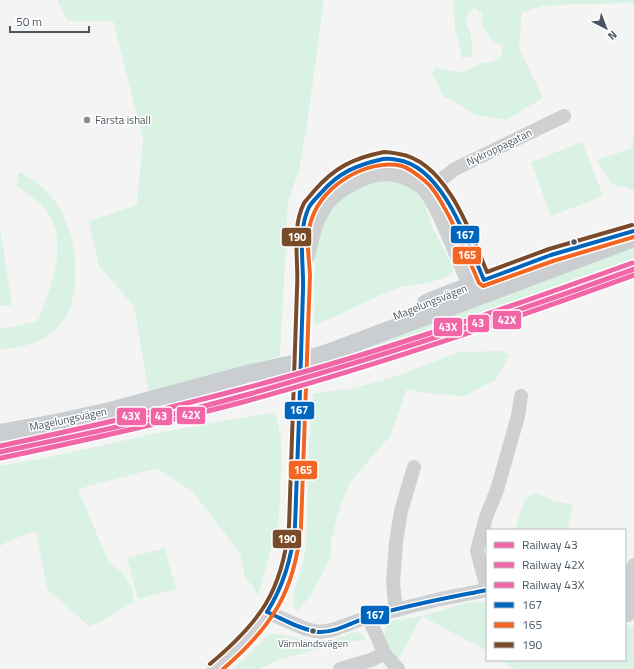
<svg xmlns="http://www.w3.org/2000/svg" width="634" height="669" viewBox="0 0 634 669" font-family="'Titillium Web',sans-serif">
<rect width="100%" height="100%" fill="#f4f4f4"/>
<!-- green -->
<g fill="#d9f2e3">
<polygon points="57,0 324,0 306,131 299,170 288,201 280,356 149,396 134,306 99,266 89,221 137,205 143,139 113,21 68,21"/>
<path d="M453,0H634V3L577,4L543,6L522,12L519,48L543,98L506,120L475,115L457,103L444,97L432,74L436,67L457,72L467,71L481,63L493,62L502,55V46C490,40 489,36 481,25L483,15L475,8L468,13L466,23L470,32L473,52L470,57L462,58L455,28Z"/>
<polygon points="634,133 634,190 612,184 597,160 631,149"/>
<polygon points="582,142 603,196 551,216 531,162"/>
<path d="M19,172C63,193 78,237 75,282C74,295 71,312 62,322C44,344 25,346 0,350V329L38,321C57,270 78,220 17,187Z"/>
<path d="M389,180C407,184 418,191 430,205L426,208L432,227L452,265L453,272C438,285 413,282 395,289C367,300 341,314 314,326C315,300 313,269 317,243C323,208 353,182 389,180Z"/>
<polygon points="0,228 12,305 0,306"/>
<polygon points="634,246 634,264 570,288 466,324 322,369 321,366 314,368 315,364"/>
<polygon points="503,351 509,356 495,380 464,396 430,394 407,389 390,436 350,482 340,506 331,541 331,557 311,594 302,606 297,611 293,606 294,592 301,570 306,548 309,450 313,394 354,388 394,377 459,352"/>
<polygon points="275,412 281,438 282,461 280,486 279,520 258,595 245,576 240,553 193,492 157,468 78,489 109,563 122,572 133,590 133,602 100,622 89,626 47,589 36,531 15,538 0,546 0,466 50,457 163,432"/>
<polygon points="535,493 549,499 573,505 567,530 515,530 524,501"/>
<polygon points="165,548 176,589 138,599 127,558"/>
<path d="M487,602V651L422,616L398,660C389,648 382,641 386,626L393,621L422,616L467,603Z"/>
<polygon points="625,624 634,626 634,669 515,669 501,660 625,660"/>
<polygon points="355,632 362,634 366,639 311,651 275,661 259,669 233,669 270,634 278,634 318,642 335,639"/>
</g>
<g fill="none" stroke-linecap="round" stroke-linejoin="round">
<!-- minor -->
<g stroke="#ced0d2" stroke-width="14">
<polyline points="429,189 455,169 564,116"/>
<path d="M308,257C312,238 316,219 328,203C333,197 340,192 346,188C367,175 385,169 409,180C413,182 418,184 422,188C432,197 437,212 443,224C452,245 461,265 469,286"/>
<polyline points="487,588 477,551 486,517 497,490 518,416 521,396"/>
<polyline points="398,610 395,603 393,583 396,542 401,511 414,467"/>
<polyline points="267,612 306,629 319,632 332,630 368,617 440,599 487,590"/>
<polyline points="628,615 630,580 634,565"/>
<polyline points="368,617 376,634 384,653 398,669"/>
<path d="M214,669C240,647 269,619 282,586C290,567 293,547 295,526L304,275L302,233L305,218L310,205L330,182L351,168L364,163L386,158L406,161L430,177L444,194L466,237L484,280"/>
<polyline points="340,669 371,660 384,653"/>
</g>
<!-- major -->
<g stroke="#caced1" stroke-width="18">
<path d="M426,303C480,281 534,260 590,243"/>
<polyline points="0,433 55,423 110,411 251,373 292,364 333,351 634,238"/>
</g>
<!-- bus-1 casing -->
<g stroke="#fff" stroke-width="7">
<g id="bus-1">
<path d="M267,612C284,585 292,557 295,526C298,447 301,369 303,290C304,263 297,233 309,207C312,202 317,197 321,193C339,172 357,165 383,159C388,158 393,159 398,160C443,167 468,243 484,280L551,255L634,231"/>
<path d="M267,612C283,619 301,630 318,632C335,633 353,622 368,617C407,605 447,598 487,590"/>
</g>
</g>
<!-- bus-2 casing -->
<g stroke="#fff" stroke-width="7">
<path id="bus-2" d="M223,669C272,627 295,591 301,526L310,275C309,257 305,236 312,218C323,185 368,158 402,166C409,168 419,176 425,181C436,190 442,204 449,216C460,238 469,260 479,283L483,286L553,261L634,237"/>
</g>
<!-- bus-3 casing -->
<g stroke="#fff" stroke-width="7">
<path id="bus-3" d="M210,664C260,622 282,592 289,526C292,447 295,368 297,289C299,261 291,229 304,203C307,199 311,195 314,191C334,168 353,158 384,152C388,152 394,153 399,154C446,161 471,233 487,272L549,249L632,225"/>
</g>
<!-- bus-1 -->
<use href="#bus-1" stroke="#0065bd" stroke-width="4"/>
<!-- bus-2 -->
<use href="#bus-2" stroke="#f26522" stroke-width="4"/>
<!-- bus-3 -->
<use href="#bus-3" stroke="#7a4b2a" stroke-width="4"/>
<!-- rail-1 casing -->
<g stroke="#fff" stroke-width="8">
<path id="rail-1" d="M0,452C81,435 162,418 242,396C375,359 505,316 634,269"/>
</g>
<!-- rail-2 casing -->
<g stroke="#fff" stroke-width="8">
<path id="rail-2" d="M1,458C82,441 163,423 243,402C376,366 505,322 634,275"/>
</g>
<!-- rail-3 casing -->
<g stroke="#fff" stroke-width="8">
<path id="rail-3" d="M0,446C80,429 159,411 238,390C372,355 502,310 632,263"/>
</g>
<!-- rail-1 -->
<use href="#rail-1" stroke="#f166a7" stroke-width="5"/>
<!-- rail-2 -->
<use href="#rail-2" stroke="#f166a7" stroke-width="5"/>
<!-- rail-3 -->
<use href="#rail-3" stroke="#f166a7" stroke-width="5"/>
</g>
<!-- markers -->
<circle fill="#868d94" stroke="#fff" stroke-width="1.5" cx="87" cy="120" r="4"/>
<g fill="#4a5661" stroke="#fff" stroke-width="1.5">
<circle cx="574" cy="242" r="3.5"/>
<circle cx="313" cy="631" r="3.5"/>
</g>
<g text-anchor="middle" stroke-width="3" stroke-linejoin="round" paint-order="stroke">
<!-- bus labels -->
<g font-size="10" fill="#4a5661" stroke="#fff">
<text x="313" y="647">Värmlandsvägen</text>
</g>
<!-- poi labels -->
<g font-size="11" fill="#4a5661" stroke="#fff" text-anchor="start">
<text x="95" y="124">Farsta ishall</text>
</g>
<!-- street labels -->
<g font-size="11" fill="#4a5661" stroke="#fff">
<text transform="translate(499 147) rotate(-26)" y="4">Nykroppagatan</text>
<text transform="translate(430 302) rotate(-22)" y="4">Magelungsvägen</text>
<text transform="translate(68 419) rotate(-12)" y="4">Magelungsvägen</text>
</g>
</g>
<g stroke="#fff" stroke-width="1.5">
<rect x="450" y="225" width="30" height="19" rx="4" fill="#0065bd"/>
<rect x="281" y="227" width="31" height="20" rx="4" fill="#7a4b2a"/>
<rect x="452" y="246" width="30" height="19" rx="4" fill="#f26522"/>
<rect x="492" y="310" width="30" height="20" rx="4" fill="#f166a7"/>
<rect x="467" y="314" width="23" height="19" rx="4" fill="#f166a7"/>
<rect x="433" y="317" width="30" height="20" rx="4" fill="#f166a7"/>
<rect x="284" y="401" width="31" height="19" rx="4" fill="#0065bd"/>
<rect x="176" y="406" width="30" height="19" rx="4" fill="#f166a7"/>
<rect x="150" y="407" width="23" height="19" rx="4" fill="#f166a7"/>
<rect x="116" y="407" width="31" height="19" rx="4" fill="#f166a7"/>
<rect x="288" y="460" width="30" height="20" rx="4" fill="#f26522"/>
<rect x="272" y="529" width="30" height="20" rx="4" fill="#7a4b2a"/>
<rect x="360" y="605" width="30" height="20" rx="4" fill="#0065bd"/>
</g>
<g font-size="11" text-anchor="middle" font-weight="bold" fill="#fff">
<text x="465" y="239">167</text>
<text x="297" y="241">190</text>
<text x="467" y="259">165</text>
<text x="507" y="324">42X</text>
<text x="478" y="327">43</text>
<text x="448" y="331">43X</text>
<text x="299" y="414">167</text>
<text x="191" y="419">42X</text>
<text x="161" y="420">43</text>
<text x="131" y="420">43X</text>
<text x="303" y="474">165</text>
<text x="287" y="543">190</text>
<text x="375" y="619">167</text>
</g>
<!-- legend -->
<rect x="486" y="529" width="140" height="132" fill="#ffffff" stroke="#b7bbc0"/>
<rect x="494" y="542" width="20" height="6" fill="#f166a7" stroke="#b7bbc0"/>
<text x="522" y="549" font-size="12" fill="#4a5661">Railway 43</text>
<rect x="494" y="562" width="20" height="6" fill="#f166a7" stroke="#b7bbc0"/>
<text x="522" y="569" font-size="12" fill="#4a5661">Railway 42X</text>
<rect x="494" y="582" width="20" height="6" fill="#f166a7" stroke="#b7bbc0"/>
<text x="522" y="589" font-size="12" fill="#4a5661">Railway 43X</text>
<rect x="494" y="602" width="20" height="6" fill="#0065bd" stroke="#b7bbc0"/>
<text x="522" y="609" font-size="12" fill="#4a5661">167</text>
<rect x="494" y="622" width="20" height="6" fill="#f26522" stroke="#b7bbc0"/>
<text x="522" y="629" font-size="12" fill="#4a5661">165</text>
<rect x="494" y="642" width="20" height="6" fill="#7a4b2a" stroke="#b7bbc0"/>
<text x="522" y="649" font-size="12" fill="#4a5661">190</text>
<!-- north arrow -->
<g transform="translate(606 28) rotate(138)" stroke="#ffffff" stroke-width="3" paint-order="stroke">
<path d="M0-3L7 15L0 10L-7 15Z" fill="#4a5661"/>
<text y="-6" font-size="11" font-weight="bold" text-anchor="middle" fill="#4a5661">N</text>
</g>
<!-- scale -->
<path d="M10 26v6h79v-6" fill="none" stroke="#4a5661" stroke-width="2"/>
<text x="16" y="26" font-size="12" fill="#4a5661" stroke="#ffffff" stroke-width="3" paint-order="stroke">50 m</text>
</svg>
